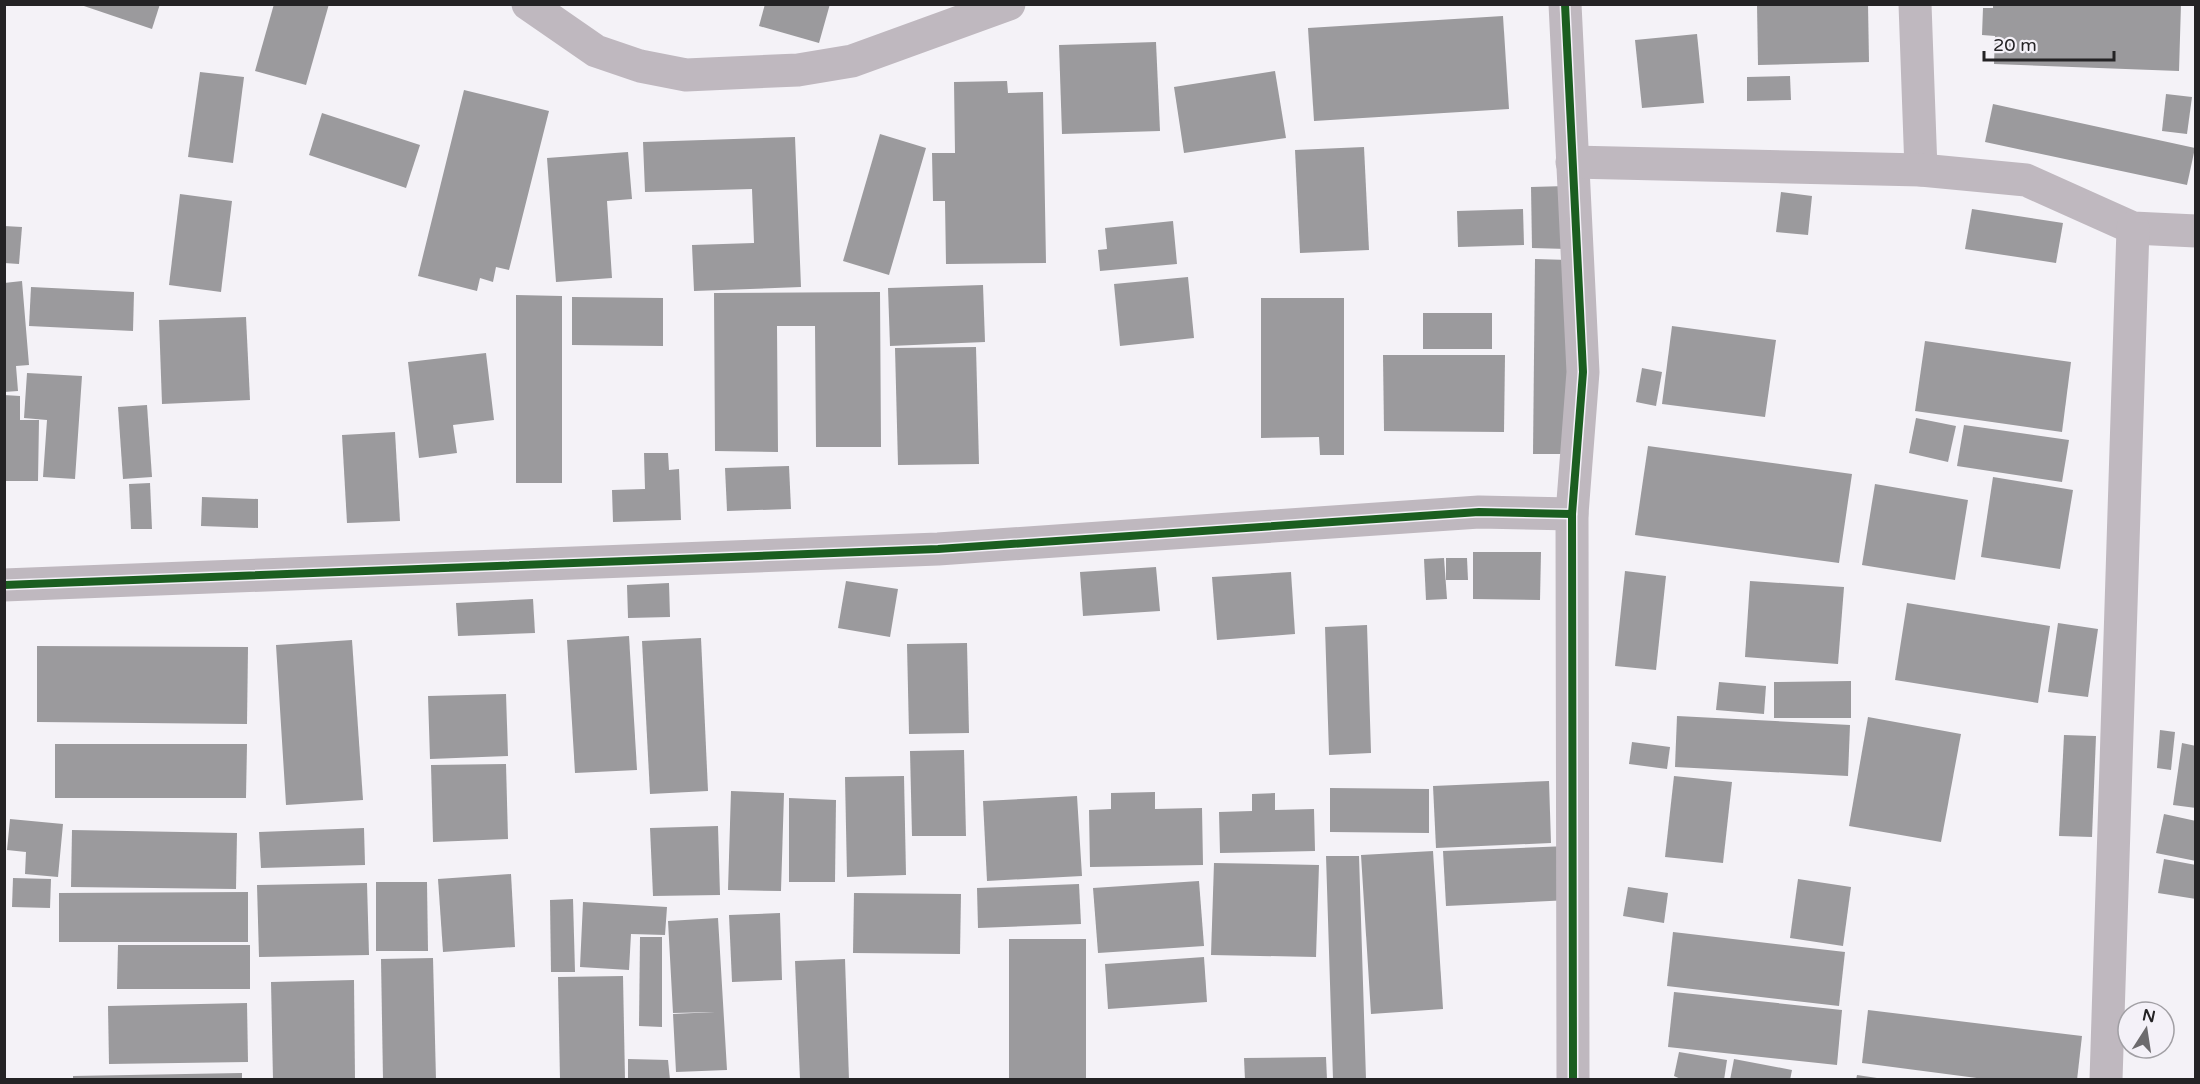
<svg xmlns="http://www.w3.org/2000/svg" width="2200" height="1084" viewBox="0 0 2200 1084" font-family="'Varela Round',sans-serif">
<rect width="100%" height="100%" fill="#f4f2f7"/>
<!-- building -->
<g fill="#9b9a9d">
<polygon points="78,4 160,4 152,29"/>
<polygon points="274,4 329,4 306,85 255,71"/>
<polygon points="765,4 830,4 819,43 759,26"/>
<polygon points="1757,4 1868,4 1869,62 1758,65"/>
<polygon points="1993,4 2181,4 2179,71 1994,64 1995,36 1982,35 1983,8 1993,8"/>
<polygon points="1503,16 1509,109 1314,121 1308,28"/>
<polygon points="1697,34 1704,103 1642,108 1635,40"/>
<polygon points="1156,42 1160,131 1062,134 1059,45"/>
<polygon points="1275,71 1286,138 1184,153 1174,87"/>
<polygon points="200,72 244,77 233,163 188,157"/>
<polygon points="1790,76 1791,100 1747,101 1747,77"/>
<polygon points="1007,81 1008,93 1043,92 1046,263 946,264 945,201 933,201 932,153 955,153 954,82"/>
<polygon points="464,90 549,111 509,270 496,267 493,282 480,278 477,291 418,276"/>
<polygon points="2166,94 2192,97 2187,134 2162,131"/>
<polygon points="1993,104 2195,148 2187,185 1985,142"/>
<polygon points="322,113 420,145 406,188 309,155"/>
<polygon points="880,134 926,148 889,275 843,261"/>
<polygon points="795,137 801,287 694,291 692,245 754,243 752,189 645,192 643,142"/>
<polygon points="1364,147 1369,250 1300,253 1295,150"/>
<polygon points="628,152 632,199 607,201 612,278 556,282 547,158"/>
<polygon points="1566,186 1567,249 1532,248 1531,187"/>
<polygon points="1781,192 1812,196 1808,235 1776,232"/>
<polygon points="180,194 232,201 221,292 169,285"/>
<polygon points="1523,209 1524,245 1458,247 1457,211"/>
<polygon points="1972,209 2063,223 2056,263 1965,249"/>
<polygon points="1173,221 1177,264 1100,271 1098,250 1107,249 1105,228"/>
<polygon points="4,226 22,227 19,264 4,263"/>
<polygon points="1535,259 1569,260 1568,454 1533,454"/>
<polygon points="1188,277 1194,338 1120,346 1114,284"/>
<polygon points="22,281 29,365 16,366 18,391 4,392 4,283"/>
<polygon points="983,285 985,342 890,346 888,288"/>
<polygon points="31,287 134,292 133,331 29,326"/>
<polygon points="880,292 881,447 816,447 815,326 777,326 778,452 715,451 714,293"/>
<polygon points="516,295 562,296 562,483 516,483"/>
<polygon points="572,297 663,298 663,346 572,345"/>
<polygon points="1261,298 1344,298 1344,455 1320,455 1319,437 1261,438"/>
<rect x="1423" y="313" width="69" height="36"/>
<polygon points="246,317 250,400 162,404 159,320"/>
<polygon points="1672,326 1776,340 1765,417 1662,404"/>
<polygon points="1925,341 2071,362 2062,432 1915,411"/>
<polygon points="976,347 979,464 898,465 895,348"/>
<polygon points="486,353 494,420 453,425 457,453 419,458 408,362"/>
<polygon points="1383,355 1505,355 1504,432 1384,431"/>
<polygon points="1642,368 1662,372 1656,406 1636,402"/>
<polygon points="27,373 82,376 75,479 43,477 47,420 24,418"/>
<polygon points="4,395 20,396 20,420 39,420 38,481 4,481"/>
<polygon points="147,405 152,477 123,479 118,407"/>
<polygon points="1916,418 1956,426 1948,462 1909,453"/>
<polygon points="1964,425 2069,440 2062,482 1957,466"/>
<polygon points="395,432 400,521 347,523 342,435"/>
<polygon points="1648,446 1852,474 1839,563 1635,535"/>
<polygon points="644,453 668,453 669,470 679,469 681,520 613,522 612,490 645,489"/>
<polygon points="789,466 791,509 727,511 725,468"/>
<polygon points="1993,477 2073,490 2060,569 1981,557"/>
<polygon points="150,483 152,529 131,529 129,484"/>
<polygon points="1875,484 1968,500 1955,580 1862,565"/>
<polygon points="202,497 258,499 258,528 201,526"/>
<polygon points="1473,552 1541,552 1540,600 1473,599"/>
<polygon points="1444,558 1447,599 1426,600 1424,559"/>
<polygon points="1446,558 1467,558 1468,580 1446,580"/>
<polygon points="1156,567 1160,611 1083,616 1080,572"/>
<polygon points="1625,571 1666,576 1656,670 1615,666"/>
<polygon points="1291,572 1295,634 1217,640 1212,577"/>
<polygon points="846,581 898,589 890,637 838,628"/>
<polygon points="1750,581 1844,587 1838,664 1745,657"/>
<polygon points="669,583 670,617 628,618 627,585"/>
<polygon points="533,599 535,633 458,636 456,603"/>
<polygon points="1907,603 2050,626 2038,703 1895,680"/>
<polygon points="2058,623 2098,629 2088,697 2048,692"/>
<polygon points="1367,625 1371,753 1329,755 1325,627"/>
<polygon points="629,636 637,770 575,773 567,640"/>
<polygon points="701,638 708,791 650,794 642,641"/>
<polygon points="352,640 363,800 286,805 276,645"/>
<polygon points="967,643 969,733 909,734 907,644"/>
<polygon points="37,646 248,647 247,724 37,722"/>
<polygon points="1851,681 1851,718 1774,718 1774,682"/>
<polygon points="1719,682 1766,686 1764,714 1716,710"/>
<polygon points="506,694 508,756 430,759 428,696"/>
<polygon points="1677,716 1850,725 1848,776 1675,767"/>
<polygon points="1868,717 1961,734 1941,842 1849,826"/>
<polygon points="2160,730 2175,732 2171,770 2157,768"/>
<polygon points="2064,735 2096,736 2092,837 2059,836"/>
<polygon points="1632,742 1670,747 1667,769 1629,764"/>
<polygon points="2182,743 2196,746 2196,808 2173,805"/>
<polygon points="55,744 247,744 246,798 55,798"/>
<polygon points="964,750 966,836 912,836 910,751"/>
<polygon points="506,764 508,839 433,842 431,765"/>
<polygon points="904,776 906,875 847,877 845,777"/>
<polygon points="1674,776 1732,782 1723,863 1665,857"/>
<polygon points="1549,781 1551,843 1436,848 1433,786"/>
<polygon points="1330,788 1429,789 1429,833 1330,832"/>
<polygon points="731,791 784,793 781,891 728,890"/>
<polygon points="1155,792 1155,809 1202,808 1203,865 1090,867 1089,810 1111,809 1111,793"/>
<polygon points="1275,793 1275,810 1314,809 1315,851 1220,853 1219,812 1252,811 1252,794"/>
<polygon points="1077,796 1082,876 987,881 983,801"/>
<polygon points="789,798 836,800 835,882 789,882"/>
<polygon points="2164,814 2196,821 2196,861 2156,853"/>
<polygon points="10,819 63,824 58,877 25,874 26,852 7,850"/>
<polygon points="718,826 720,895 653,896 650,828"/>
<polygon points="364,828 365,865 261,868 259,832"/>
<polygon points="72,830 237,833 236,889 71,887"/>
<polygon points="1568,846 1570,900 1446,906 1443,851"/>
<polygon points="1433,851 1443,1009 1371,1014 1361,855"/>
<polygon points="1326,856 1359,856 1366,1080 1333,1080"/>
<polygon points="2164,859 2196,865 2196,899 2158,893"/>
<polygon points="1214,863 1319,865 1316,957 1211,955"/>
<polygon points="511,874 515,947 443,952 438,879"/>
<polygon points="13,878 51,879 50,908 12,907"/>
<polygon points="1798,879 1851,887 1843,946 1790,938"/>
<polygon points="1199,881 1204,946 1098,953 1093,888"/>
<polygon points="376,882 427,882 428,951 376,951"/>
<polygon points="367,883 369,955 259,957 257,885"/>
<polygon points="1079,884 1081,924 978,928 977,888"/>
<polygon points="1628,887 1668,893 1664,923 1623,916"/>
<polygon points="248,892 248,942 59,942 59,893"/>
<polygon points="854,893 961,894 960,954 853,953"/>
<polygon points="573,899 575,972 551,972 550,900"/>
<polygon points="583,902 667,907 665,935 631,934 629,970 580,967"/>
<polygon points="780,913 782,980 732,982 729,915"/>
<polygon points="718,918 727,1070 676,1072 673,1014 715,1012 673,1013 668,921"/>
<polygon points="1673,932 1845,952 1839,1006 1667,986"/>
<polygon points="640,937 662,937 662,1027 639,1026"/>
<rect x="1009" y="939" width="77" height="141"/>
<polygon points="118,945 250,945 250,989 117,989"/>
<polygon points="1204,957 1207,1002 1108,1009 1105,964"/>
<polygon points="433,958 436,1080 383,1080 381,959"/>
<polygon points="845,959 849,1080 800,1080 795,961"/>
<polygon points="623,976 625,1080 560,1080 558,977"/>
<polygon points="354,980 355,1080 273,1080 271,982"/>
<polygon points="1674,992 1842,1010 1837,1065 1668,1047"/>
<polygon points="247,1003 248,1062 109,1064 108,1006"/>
<polygon points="1868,1010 2082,1036 2077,1080 1992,1080 1862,1063"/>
<polygon points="1679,1052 1727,1060 1724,1080 1683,1080 1674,1076"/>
<polygon points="1326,1057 1327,1080 1245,1080 1244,1058"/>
<polygon points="628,1059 668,1060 670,1080 628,1080"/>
<polygon points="1734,1059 1792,1070 1790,1080 1730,1080"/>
<polygon points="242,1073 242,1080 73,1080 73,1076"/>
<polygon points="1857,1075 1877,1078 1877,1080 1856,1080"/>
</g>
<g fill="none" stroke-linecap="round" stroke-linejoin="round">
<!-- street -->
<g stroke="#bfb8bf" stroke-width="33">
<polyline points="528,4 596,51 640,66 686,75 798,70 852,61 1009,4"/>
<polyline points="1565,4 1583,372 1572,514 1573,1080"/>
<polyline points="1915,4 1921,170"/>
<polyline points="1572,162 1921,170 2026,180 2133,228 2196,231"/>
<polyline points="4,585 938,549 1479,512 1572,514"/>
<polyline points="2106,1080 2133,228"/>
</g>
<!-- cycleway casing -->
<g stroke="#f4f1f8" stroke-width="11">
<g id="cycleway">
<polyline points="1565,4 1583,372 1572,514 1573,1080"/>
<polyline points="4,585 938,549 1479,512 1572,514"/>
</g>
</g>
<!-- cycleway -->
<use href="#cycleway" stroke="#1b5e20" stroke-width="8"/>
</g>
<!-- border -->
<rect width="2200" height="1084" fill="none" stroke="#242325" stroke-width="12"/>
<!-- north arrow -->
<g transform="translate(2146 1030) rotate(12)"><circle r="28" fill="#f4f1f8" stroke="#a19fa4" stroke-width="1.5"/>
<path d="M0-4.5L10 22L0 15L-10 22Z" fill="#6d6b6e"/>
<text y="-9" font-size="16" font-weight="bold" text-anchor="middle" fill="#242325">N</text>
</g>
<!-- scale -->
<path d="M1984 51v9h130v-9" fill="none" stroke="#242325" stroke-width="3"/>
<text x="1993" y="51" font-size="18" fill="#242325" stroke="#f4f1f8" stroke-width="4.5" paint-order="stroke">20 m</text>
</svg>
